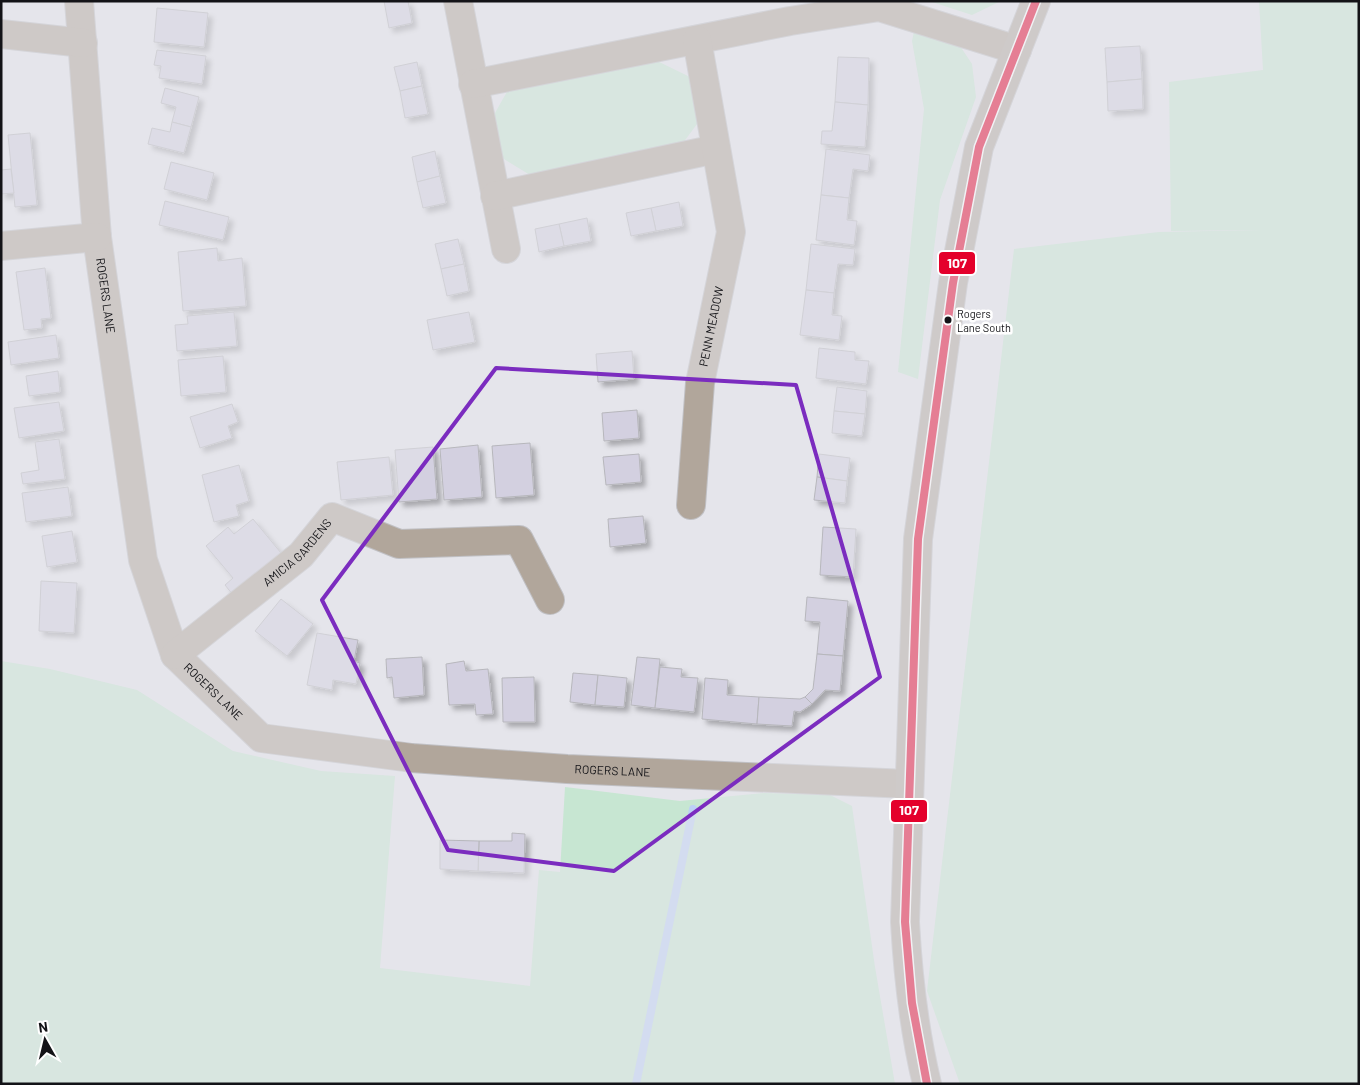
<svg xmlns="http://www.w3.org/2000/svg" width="1360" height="1085" viewBox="0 0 1360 1085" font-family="Barlow,sans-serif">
<defs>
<filter id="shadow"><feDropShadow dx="4.5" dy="4.5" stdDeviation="2.5" flood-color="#0004"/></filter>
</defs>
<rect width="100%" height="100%" fill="#e5e5eb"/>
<!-- green -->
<g fill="#c7e6d2">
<polygon points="929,1 1001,1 972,15"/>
<polygon points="1259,1 1359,1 1359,1084 960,1084 927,991 1014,249 1159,232 1262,230 1171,231 1169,82 1263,70"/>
<polygon points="915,27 958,43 972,64 976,97 940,200 918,379 898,372 924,109 912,41"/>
<polygon points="651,58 690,77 700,120 680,147 530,175 499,156 491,120 508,90"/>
<polygon points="1,661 50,669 137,690 233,751 321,771 395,776 380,968 530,986 539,870 560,872 565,787 680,801 764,793 830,795 852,806 875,967 895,1084 1,1084"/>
</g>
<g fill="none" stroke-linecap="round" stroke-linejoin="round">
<!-- stream -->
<polyline stroke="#bcd0f6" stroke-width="8" points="636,1084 693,809"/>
</g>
<!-- building -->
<g fill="#d3d0e0" stroke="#b7b7bc" filter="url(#shadow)">
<polygon points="384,1 408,1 412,23 389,28"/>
<polygon points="157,8 208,13 204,47 154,42"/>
<polygon points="1140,46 1142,79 1107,82 1105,48"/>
<polygon points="157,50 206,56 202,84 159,78 161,66 154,65"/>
<polygon points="838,57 869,58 868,105 835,102"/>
<polygon points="417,62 422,86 400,91 394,67"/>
<polygon points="1142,79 1143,109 1108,111 1107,82"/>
<polygon points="422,86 428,114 405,118 400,91"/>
<polygon points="165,88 199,97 191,127 172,122 176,107 161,103"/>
<polygon points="835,102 868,105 865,147 821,144 822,131 832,131"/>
<polygon points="172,122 191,127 184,153 148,144 152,128 170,132"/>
<polygon points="30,133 37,205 15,207 8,135"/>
<polygon points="826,149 870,155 868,171 853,169 849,198 821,195"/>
<polygon points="435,151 440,176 417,182 412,157"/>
<polygon points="171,162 214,173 207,200 164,189"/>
<polygon points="11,169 14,193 1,194 1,170"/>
<polygon points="440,176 446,203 423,208 417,182"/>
<polygon points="821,195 849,198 847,220 857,221 854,245 816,240"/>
<polygon points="165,201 229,217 223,240 159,225"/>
<polygon points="679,202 683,226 656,231 651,208"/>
<polygon points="651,208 656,231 631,236 626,213"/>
<polygon points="587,218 591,241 564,246 559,224"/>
<polygon points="559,224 564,246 539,252 535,229"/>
<polygon points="458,239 464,264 441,269 435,244"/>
<polygon points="811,244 855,249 853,265 838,264 834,293 806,290"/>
<polygon points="217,248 218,261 242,258 246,306 183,311 178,252"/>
<polygon points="464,264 469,291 447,296 441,269"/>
<polygon points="45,268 51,318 41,319 42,328 24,330 16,272"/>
<polygon points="806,290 834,293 832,315 842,316 839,340 800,335"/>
<polygon points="234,312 237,346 177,351 175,325 188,324 187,316"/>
<polygon points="469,312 475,342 433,350 427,320"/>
<polygon points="56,335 59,358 11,365 8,342"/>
<polygon points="819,348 855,352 855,360 869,361 866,384 816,378"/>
<polygon points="632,351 634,379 598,382 596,354"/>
<polygon points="223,356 226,392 181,396 178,360"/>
<polygon points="58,371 60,392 29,396 26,376"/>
<polygon points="837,387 867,391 865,414 834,411"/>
<polygon points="59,402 64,431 19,438 14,408"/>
<polygon points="232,404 238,422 228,426 232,438 200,448 190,417"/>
<polygon points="637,410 639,438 604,441 602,413"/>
<polygon points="834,411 865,414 862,436 832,433"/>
<polygon points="59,439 65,479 23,484 21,473 39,470 35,442"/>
<polygon points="530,443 534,495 496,498 492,446"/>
<polygon points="478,445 482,497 444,500 440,449"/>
<polygon points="433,447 437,499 399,502 395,450"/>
<polygon points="639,454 641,482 606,485 603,457"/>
<polygon points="819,454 850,458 847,481 817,477"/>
<polygon points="389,457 393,495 341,500 337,462"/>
<polygon points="239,465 249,501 236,505 239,516 214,522 202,475"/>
<polygon points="817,477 847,481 845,503 814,500"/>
<polygon points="68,487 72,516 26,522 22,493"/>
<polygon points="643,516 646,543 610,547 608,519"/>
<polygon points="253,519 286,559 237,600 225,585 233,578 206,546 228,527 234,534"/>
<polygon points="823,527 856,529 853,577 820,575"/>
<polygon points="72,531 77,562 47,567 42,536"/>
<polygon points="41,581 77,583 74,633 39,631"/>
<polygon points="807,597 848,601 843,656 817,654 820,622 805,621"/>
<polygon points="281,599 313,624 287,656 255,631"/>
<polygon points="317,633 358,640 354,661 360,663 356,684 333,680 332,690 307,685"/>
<polygon points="817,654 843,656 840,691 825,690 812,704 805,697 813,689"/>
<polygon points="422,657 424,695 394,698 392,677 387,678 386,659"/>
<polygon points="637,657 660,659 655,708 631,705"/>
<polygon points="464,661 466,671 488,669 493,714 476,715 475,704 449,705 446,664"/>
<polygon points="660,667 682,669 681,677 698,678 694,712 655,708"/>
<polygon points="573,673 598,675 595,705 570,702"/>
<polygon points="598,675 627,678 624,707 595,705"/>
<polygon points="534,677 535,722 503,722 502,678"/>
<polygon points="705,678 728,680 727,695 759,697 757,724 702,719"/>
<polygon points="759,697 800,699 805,697 812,704 800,712 794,711 792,726 757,724"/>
<polygon points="512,833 525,834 524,873 478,871 479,841 512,841"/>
<polygon points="440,840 479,841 478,871 440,869"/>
</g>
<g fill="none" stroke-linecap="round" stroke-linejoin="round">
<!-- minor casing -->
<g stroke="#c0c0c4" stroke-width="30">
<g id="minor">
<path id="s1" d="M79,1L97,237L143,560L175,655L261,738L412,758L567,769L908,784"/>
<polyline points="458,1 506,249"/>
<polyline points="1,34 83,43"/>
<polyline points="473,84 790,21 879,7 1017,50"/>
<polyline points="495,196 716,149"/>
<polyline points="1,246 97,237"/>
<path id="s2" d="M691,505L700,383L731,232L697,40"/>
<path id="s3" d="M175,655L301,555L332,517L399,544L519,540L550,600"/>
</g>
</g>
<!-- major casing -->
<g stroke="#c0c0c4" stroke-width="30">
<path id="major" d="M927,1084C914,1030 908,977 905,922L918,539L953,283L979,147L1036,1"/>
</g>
<!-- minor -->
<use href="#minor" stroke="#b1a69b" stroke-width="28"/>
<!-- major -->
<use href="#major" stroke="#b2a89f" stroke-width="28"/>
<!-- bus-1 casing -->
<g stroke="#fff" stroke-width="11">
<polyline id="bus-1" points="927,1084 912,1003 905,922 918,539 953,283 979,147 1036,1"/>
</g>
<!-- bus-1 -->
<use href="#bus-1" stroke="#e4002b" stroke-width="8"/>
</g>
<!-- marked area -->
<path d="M0 0H1360V1085H0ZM496,368L796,385L880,677L614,871L448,850L322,600Z" fill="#e5e5eb" fill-opacity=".55" fill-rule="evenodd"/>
<path fill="none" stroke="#7b2cbf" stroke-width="4" stroke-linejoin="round" d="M496,368L796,385L880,677L614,871L448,850L322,600Z"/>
<!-- markers -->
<circle fill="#131317" stroke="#fff" stroke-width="2" cx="948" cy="320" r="4.5"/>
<g text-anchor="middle" stroke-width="5" stroke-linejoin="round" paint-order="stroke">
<!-- bus labels -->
<g font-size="11" fill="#131317" stroke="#fff" text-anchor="start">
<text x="957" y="318">Rogers<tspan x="957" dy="14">Lane South</tspan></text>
</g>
<!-- street labels -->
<g font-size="12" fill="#131317" stroke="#fff">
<text dy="4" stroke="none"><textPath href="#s1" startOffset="296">ROGERS LANE</textPath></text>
<text dy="4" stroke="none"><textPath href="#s2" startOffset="180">PENN MEADOW</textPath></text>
<text dy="4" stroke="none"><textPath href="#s3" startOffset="160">AMICIA GARDENS</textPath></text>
<text dy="4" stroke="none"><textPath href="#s1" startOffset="716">ROGERS LANE</textPath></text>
<text dy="4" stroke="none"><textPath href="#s1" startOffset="1136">ROGERS LANE</textPath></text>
</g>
</g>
<g stroke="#fff" stroke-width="2">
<rect x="938" y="251" width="38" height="24" rx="5" fill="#e4002b"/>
<rect x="890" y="799" width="38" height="24" rx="5" fill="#e4002b"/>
</g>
<g font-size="14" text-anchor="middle" font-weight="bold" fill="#fff">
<text x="957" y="268">107</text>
<text x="909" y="815">107</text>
</g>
<!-- border -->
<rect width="1360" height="1085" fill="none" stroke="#131317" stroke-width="5"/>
<!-- north arrow -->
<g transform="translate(45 1040) rotate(352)" stroke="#ffffff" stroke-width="4" paint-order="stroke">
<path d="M0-4L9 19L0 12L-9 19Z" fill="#131317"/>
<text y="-8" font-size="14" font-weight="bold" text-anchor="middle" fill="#131317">N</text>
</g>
</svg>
